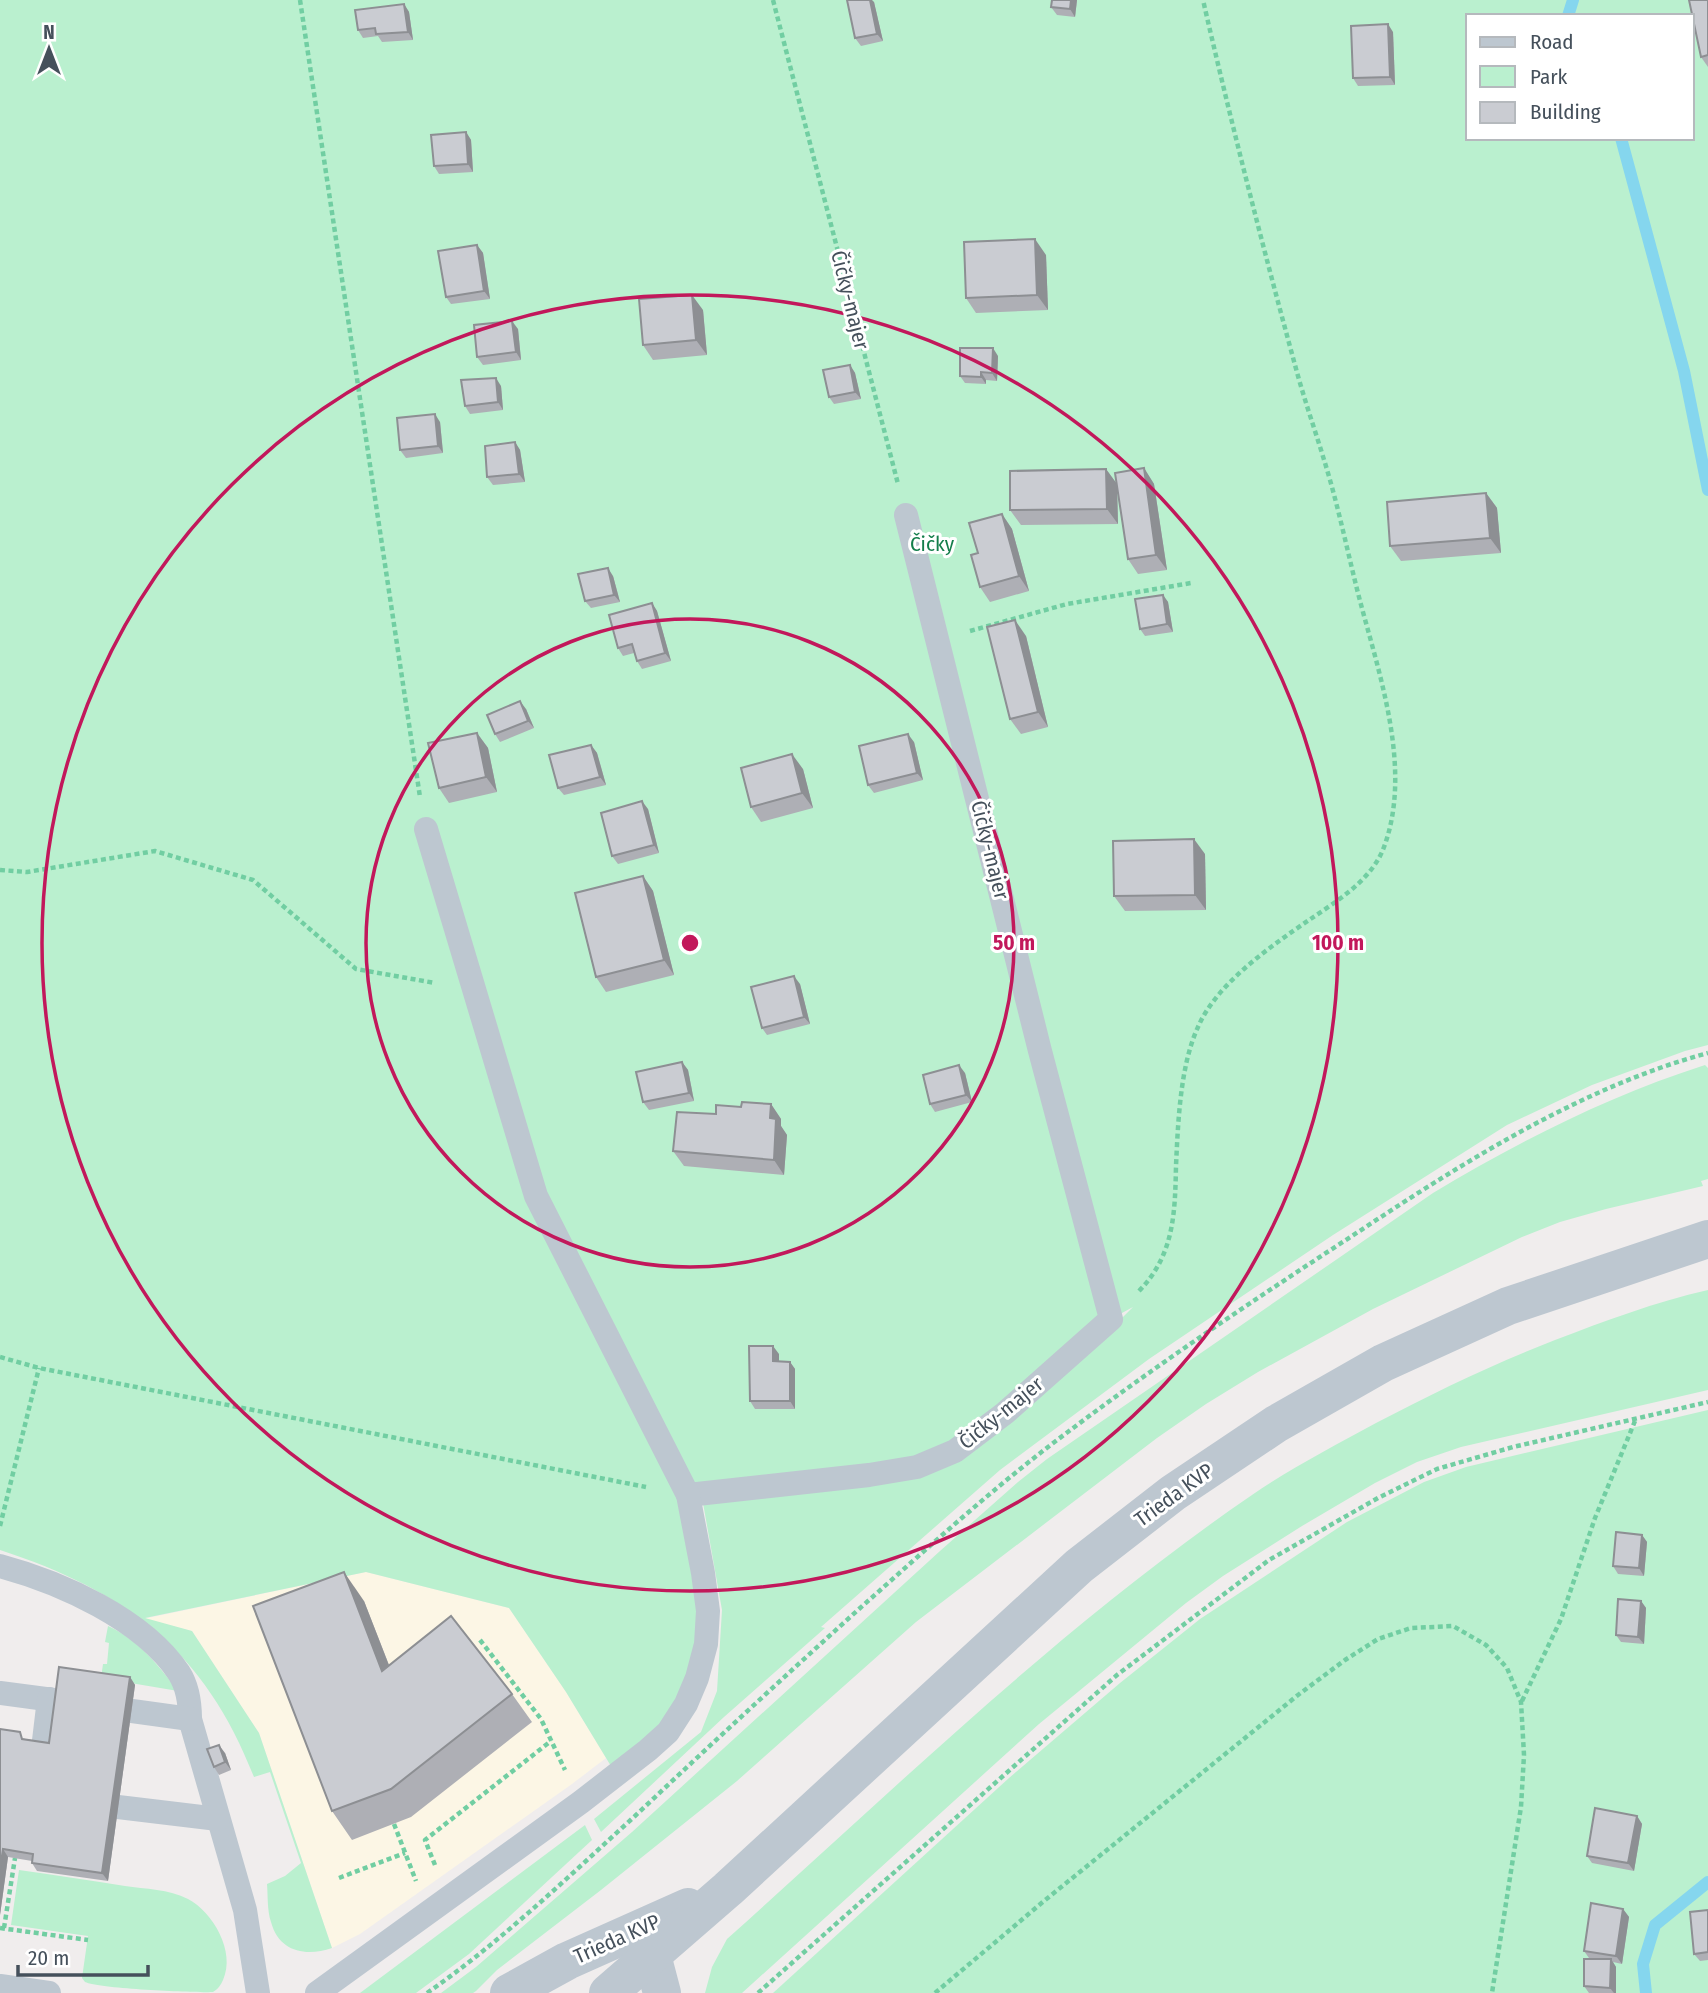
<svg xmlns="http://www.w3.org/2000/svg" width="1708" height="1993" viewBox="0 0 1708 1993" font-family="'Fira Sans Condensed',sans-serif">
<rect width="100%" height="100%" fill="#f0eded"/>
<!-- commercial -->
<polygon fill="#fcf6e5" points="366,1572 509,1608 566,1692 606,1758 572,1784 360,1934 332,1948 259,1733 192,1631 143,1619"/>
<!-- green -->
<g fill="#baf0cf" fill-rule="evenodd">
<path d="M0,0H1708V1045L1685,1051L1592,1085L1507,1125L1333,1235L1149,1359L1000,1470L821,1627L825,1628L724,1717L601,1832L594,1819L701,1732L717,1691L722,1610L703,1503L868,1485L921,1475L958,1459L1079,1361L1133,1307L1111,1319L1005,1413L955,1451L917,1467L869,1475L688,1495C705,1580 727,1654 669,1730C656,1748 634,1762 617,1776L566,1692L509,1608L366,1572L145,1618L192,1631L259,1733L332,1948C306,1957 279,1952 271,1922C267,1910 268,1896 267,1884L285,1876L301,1863L270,1772L254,1777C205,1651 126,1591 0,1550ZM1468,16H1692V138H1468Z"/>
<path d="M1705,1065L1708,1068V1179L1701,1181L1703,1186L1606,1209L1560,1222L1522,1237L1373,1309L1258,1372L1206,1404L1157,1438L916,1622L737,1781L601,1890L497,1970L476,1991L473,1993H441L476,1967L632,1832L940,1551L1018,1482L1047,1459L1433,1193C1520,1141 1608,1096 1705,1065Z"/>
<path d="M1708,1290V1390L1461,1447L1417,1462L1375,1483L1302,1526L1223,1576L1186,1603L1039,1724L742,1993H705L712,1967L727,1939C898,1786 1062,1625 1252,1495C1291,1468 1334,1446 1376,1423C1435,1392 1493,1364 1555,1340C1605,1321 1655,1302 1708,1290Z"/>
<polygon points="1708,1410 1708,1993 773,1993 1009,1778 1120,1683 1200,1619 1347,1522 1424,1482 1466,1467"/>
<path d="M108,1626C139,1640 158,1665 178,1691L101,1678L103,1664H107L109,1643L105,1642Z"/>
<polygon points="585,1825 592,1840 469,1954 416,1993 360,1993"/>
<path d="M19,1870C54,1875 89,1880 125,1886C145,1889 169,1889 188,1899C213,1912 236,1952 223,1980C221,1985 217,1990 213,1992C199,1993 101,1989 85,1982L82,1978L88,1936L11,1925Z"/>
</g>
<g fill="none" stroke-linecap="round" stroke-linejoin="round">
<!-- stream -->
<g stroke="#85d6ee" stroke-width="12">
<polyline points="1568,16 1573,0"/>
<polyline points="1621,138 1684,371 1708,490"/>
<polyline points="1646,1993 1643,1964 1655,1925 1708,1882"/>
</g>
<!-- path -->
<g stroke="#71cea2" stroke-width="4.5" stroke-dasharray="5 3.5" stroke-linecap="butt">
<polyline points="300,0 420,797"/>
<polyline points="773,0 898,484"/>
<polyline points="970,631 1067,604 1191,583"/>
<polyline points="0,870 27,872 155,851 253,880 356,969 435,983"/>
<path d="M1139,1291C1174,1255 1175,1214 1176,1166C1178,1123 1180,1066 1198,1027C1217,983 1270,947 1309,920C1337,901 1372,880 1384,847C1413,769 1379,674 1359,597C1349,558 1341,519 1330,480C1319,441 1305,403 1295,365C1262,244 1231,122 1203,0"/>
<polyline points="0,1357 39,1368 646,1487"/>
<polyline points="0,1526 39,1368"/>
<polyline points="480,1640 541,1719 565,1770"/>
<polyline points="1522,1701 1561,1619 1595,1518 1635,1421"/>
<polyline points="394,1824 416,1881"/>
<polyline points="435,1865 425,1840 551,1741"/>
<polyline points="339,1878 405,1853"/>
<polyline points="0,1928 88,1940"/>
<polyline points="4,1928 15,1858"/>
<path d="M427,1993C502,1941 568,1877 635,1816C709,1746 784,1677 859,1609C921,1554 983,1497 1048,1447C1146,1372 1249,1303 1352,1236C1461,1164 1581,1087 1708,1053"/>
<polyline points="758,1993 1117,1675 1269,1560 1378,1498 1437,1469 1513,1447 1708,1402"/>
<polyline points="935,1993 1044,1901 1298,1695 1345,1660 1378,1639 1411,1628 1453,1626 1486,1645 1507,1668 1521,1702 1524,1755 1521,1807 1492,1993"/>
</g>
<!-- service -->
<g stroke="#bdc7d0" stroke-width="24">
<polyline points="688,1495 869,1475 917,1467 955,1451 1005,1413 1111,1319 1040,1051 906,515"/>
<path d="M0,1566C60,1582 143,1619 179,1673C188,1687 190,1703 190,1719L245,1910L258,1993"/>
<polyline points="0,1693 61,1701"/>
<polyline points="132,1711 190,1719"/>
<polyline points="43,1749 49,1699"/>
<polyline points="118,1807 218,1819"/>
<polyline points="0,1986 49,1993"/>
<polyline points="317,1993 581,1802 648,1750 668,1732 686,1704 697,1678 706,1644 708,1611 703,1573 688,1495 536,1196 426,829"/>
</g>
<!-- minor -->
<polyline stroke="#bdc7d0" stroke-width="38" points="652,1955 662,1993"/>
<!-- tertiary -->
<g stroke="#bdc7d0" stroke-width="38">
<polyline points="509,1993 567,1961 688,1907"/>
<polyline points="608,1993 728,1889 1079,1566 1173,1493 1276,1424 1383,1363 1508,1306 1708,1239"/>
</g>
</g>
<!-- wall -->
<g fill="#aeafb5">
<polygon points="1077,0 1075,17 1057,15 1051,7"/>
<polygon points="1708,0 1708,67 1701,57"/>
<polygon points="874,2 883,41 861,46 855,38"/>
<polygon points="404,4 409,12 413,40 382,42 378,36 363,38 358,30"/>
<polygon points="1393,32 1395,85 1358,86 1353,78"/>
<polygon points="466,132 471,140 473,172 439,174 434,166"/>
<polygon points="477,245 483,253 490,299 451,304 446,297"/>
<polygon points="1046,255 1048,310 976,313 966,298"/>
<polygon points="703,310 707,355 653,360 643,345"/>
<polygon points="518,329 521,360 483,365 477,357"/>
<polygon points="998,356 997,381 986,380 986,384 965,383 960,376"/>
<polygon points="850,365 855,373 861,399 834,404 829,397"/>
<polygon points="501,386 503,410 470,414 465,406"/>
<polygon points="440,422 443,453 406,458 400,450"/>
<polygon points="515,442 520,450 525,482 493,485 487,477"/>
<polygon points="1144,468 1154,484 1167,570 1138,574 1128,559 1117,489 1118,524 1021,525 1010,510 1106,469 1116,483"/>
<polygon points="1486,493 1497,508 1501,553 1401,561 1390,546"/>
<polygon points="1002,514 1012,529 1029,591 990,602 980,587 978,553"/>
<polygon points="613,576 620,602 591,608 585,601"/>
<polygon points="1163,595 1168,602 1173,632 1145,636 1140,629"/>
<polygon points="652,603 657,611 671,661 642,669 637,661 634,653 623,656 618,648"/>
<polygon points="1026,636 1048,727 1021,734 1010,719"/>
<polygon points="526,709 534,728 500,742 495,734"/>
<polygon points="477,733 488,748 497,792 449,803 439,788"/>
<polygon points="914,742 923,780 874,793 868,785"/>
<polygon points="591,745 597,753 606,785 564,795 558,788"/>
<polygon points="803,769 813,808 761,822 751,807"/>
<polygon points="648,809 659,853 618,864 612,856"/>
<polygon points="1205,854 1206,910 1125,911 1114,896"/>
<polygon points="643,876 653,891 674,975 606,992 596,977"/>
<polygon points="800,984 810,1024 767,1035 762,1028"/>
<polygon points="682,1062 688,1070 694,1101 649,1110 643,1102"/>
<polygon points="965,1073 972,1102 935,1112 930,1104"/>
<polygon points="771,1104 781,1119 781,1126 787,1135 784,1175 684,1166 673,1151 716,1114 741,1107"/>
<polygon points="779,1354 779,1361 790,1362 795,1369 795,1409 755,1409 750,1401"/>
<polygon points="1642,1535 1647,1542 1644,1576 1618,1574 1613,1566"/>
<polygon points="364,1601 389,1665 512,1694 532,1722 411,1817 352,1840 332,1811"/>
<polygon points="1641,1601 1646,1608 1644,1644 1621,1642 1616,1635"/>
<polygon points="130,1677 135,1685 108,1881 37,1871 32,1863 32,1861 8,1857 0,1915 0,1729 25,1739 49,1743"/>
<polygon points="225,1753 231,1770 219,1775 214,1767"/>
<polygon points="1637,1816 1642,1824 1634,1871 1592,1863 1587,1856"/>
<polygon points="1623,1909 1629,1917 1622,1964 1613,1962 1616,1967 1616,1993 1589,1993 1584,1986 1589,1958 1584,1951"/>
<polygon points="1708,1910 1708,1960 1700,1961 1694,1954"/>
</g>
<!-- shaded-wall -->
<g fill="#8d8f93">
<polygon points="870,0 872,0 874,2 883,41 877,34"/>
<polygon points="1071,0 1077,0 1075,17 1070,9"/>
<polygon points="404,4 409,12 413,40 408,32"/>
<polygon points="1388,24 1393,32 1395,85 1390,77"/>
<polygon points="466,132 471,140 473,172 468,164"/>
<polygon points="1035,239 1046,255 1048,310 1037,295"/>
<polygon points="477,245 483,253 490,299 484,291"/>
<polygon points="692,295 703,310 707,355 696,340"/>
<polygon points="512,321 518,329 521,360 516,352"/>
<polygon points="993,348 998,356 997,381 992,373"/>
<polygon points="850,365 855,373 861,399 855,392"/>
<polygon points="981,372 986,380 986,384 981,377"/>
<polygon points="496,378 501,386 503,410 498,402"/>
<polygon points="435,414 440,422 443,453 438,446"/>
<polygon points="515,442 520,450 525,482 519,474"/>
<polygon points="1144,468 1154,484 1167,570 1156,555"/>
<polygon points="1106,469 1117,484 1118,524 1107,509"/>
<polygon points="1486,493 1497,508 1501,553 1490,538"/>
<polygon points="1002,514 1012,529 1029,591 1019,576"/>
<polygon points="608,568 613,576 620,602 614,595"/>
<polygon points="1163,595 1168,602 1173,632 1167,624"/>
<polygon points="652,603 657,611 671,661 665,653"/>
<polygon points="1015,620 1026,636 1048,727 1038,712"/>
<polygon points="520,701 526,709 534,728 528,721"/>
<polygon points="477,733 488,748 497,792 486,777"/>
<polygon points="908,734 914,742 923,780 917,773"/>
<polygon points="591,745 597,753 606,785 600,777"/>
<polygon points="792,754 803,769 813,808 802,793"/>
<polygon points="642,801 648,809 659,853 654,845"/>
<polygon points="1194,839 1205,854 1206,910 1195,895"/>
<polygon points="643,876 653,891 674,975 664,960"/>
<polygon points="794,976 800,984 810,1024 804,1017"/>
<polygon points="682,1062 688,1070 694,1101 689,1093"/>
<polygon points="959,1065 965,1073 972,1102 966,1095"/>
<polygon points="771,1104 781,1119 781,1126 787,1135 784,1175 774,1160 770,1118"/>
<polygon points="773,1346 779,1354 779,1369 773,1361"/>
<polygon points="790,1362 795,1369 795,1409 790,1401"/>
<polygon points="1642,1535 1647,1542 1644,1576 1639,1568"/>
<polygon points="344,1572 364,1601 402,1699 382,1671"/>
<polygon points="1641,1601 1646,1608 1644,1644 1638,1637"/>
<polygon points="130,1677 135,1685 108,1881 102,1873"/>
<polygon points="219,1745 225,1753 231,1770 225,1762"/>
<polygon points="1637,1816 1642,1824 1634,1871 1628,1863"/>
<polygon points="3,1849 8,1857 0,1915 0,1869"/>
<polygon points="1623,1909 1629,1917 1622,1964 1616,1956"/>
<polygon points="1611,1959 1616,1967 1616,1993 1614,1993 1610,1988"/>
</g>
<!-- building -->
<g fill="#caccd2" stroke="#8d8f93" stroke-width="2">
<polygon points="847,0 870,0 877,34 855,38"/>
<polygon points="1052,0 1071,0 1070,9 1051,7"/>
<polygon points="1689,0 1708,0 1708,55 1701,57"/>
<polygon points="404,4 408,32 376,34 375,28 358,30 355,10"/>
<polygon points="1388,24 1390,77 1353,78 1351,26"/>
<polygon points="466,132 468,164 434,166 431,135"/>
<polygon points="1035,239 1037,295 966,298 964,242"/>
<polygon points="477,245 484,291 446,297 438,251"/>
<polygon points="692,295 696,340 643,345 639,299"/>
<polygon points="512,321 516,352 477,357 474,325"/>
<polygon points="960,348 993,348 992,373 981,372 981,377 960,376"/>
<polygon points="850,365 855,392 829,397 823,370"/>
<polygon points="496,378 498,402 465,406 461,380"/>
<polygon points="435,414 438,446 400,450 397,418"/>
<polygon points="515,442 519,474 487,477 485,446"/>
<polygon points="1144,468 1156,555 1128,559 1115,473"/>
<polygon points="1106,469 1107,509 1010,510 1010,471"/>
<polygon points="1486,493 1490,538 1390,546 1387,502"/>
<polygon points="1002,514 1019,576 980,587 971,555 978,553 969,523"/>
<polygon points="608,568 614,595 585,601 578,574"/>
<polygon points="1163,595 1167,624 1140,629 1135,599"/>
<polygon points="652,603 665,653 637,661 632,644 618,648 609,615"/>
<polygon points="1015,620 1038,712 1010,719 987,627"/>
<polygon points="520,701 528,721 495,734 487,715"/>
<polygon points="477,733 486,777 439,788 428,743"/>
<polygon points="908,734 917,773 868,785 859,746"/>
<polygon points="591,745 600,777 558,788 549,755"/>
<polygon points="792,754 802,793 751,807 741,768"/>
<polygon points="642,801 654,845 612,856 601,813"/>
<polygon points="1194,839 1195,895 1114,896 1113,841"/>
<polygon points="643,876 664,960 596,977 575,893"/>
<polygon points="794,976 804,1017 762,1028 751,987"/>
<polygon points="682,1062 689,1093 643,1102 636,1072"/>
<polygon points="959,1065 966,1095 930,1104 923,1075"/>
<polygon points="742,1102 771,1104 770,1118 776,1119 774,1160 673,1151 677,1112 716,1114 716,1105 741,1107"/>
<polygon points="749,1346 773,1346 773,1361 790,1362 790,1401 750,1401"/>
<polygon points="1616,1532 1642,1535 1639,1568 1613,1566"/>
<polygon points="344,1572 382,1671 451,1616 512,1694 391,1789 332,1811 253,1606"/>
<polygon points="1618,1599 1641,1601 1638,1637 1616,1635"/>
<polygon points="59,1667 130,1677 102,1873 32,1863 33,1854 3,1849 0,1869 0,1729 20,1732 22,1739 49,1743"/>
<polygon points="219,1745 225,1762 214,1767 207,1749"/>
<polygon points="1595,1808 1637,1816 1628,1863 1587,1856"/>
<polygon points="1591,1903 1623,1909 1616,1956 1584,1951"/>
<polygon points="1708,1910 1708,1952 1694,1954 1690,1912"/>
<polygon points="1584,1959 1611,1959 1610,1988 1584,1986"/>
</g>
<!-- distance rings -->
<g fill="none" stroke="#c2185b" stroke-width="3.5">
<circle cx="690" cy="943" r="324"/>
<circle cx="690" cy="943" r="648"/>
</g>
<g text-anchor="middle" stroke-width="6" stroke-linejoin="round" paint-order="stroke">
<!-- street labels -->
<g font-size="21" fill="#45505b" stroke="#fff">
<text transform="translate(850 300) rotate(76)" y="7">Čičky-majer</text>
<text transform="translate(990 850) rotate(76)" y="7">Čičky-majer</text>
<text transform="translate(1001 1413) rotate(-39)" y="7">Čičky-majer</text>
<text transform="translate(1174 1495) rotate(-36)" y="7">Trieda KVP</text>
<text transform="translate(617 1939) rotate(-24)" y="7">Trieda KVP</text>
</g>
<!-- park labels -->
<g font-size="21" fill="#147e4b" stroke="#fff">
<text x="932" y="551">Čičky</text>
</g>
</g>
<circle cx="690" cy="943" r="10" fill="#c2185b" stroke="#fff" stroke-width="3.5"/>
<g font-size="21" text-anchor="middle" font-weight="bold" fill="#c2185b" stroke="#fff" stroke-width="6" stroke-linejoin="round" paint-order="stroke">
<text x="1014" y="950">50 m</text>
<text x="1338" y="950">100 m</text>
</g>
<!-- legend -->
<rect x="1466" y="14" width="228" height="126" fill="#ffffff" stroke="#b5b9bd" stroke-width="2"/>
<rect x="1480" y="37" width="35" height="10" fill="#bdc7d0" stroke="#b5b9bd" stroke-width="2"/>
<text x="1530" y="49" font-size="21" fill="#45505b">Road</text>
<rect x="1480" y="66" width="35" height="21" fill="#baf0cf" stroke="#b5b9bd" stroke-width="2"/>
<text x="1530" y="84" font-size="21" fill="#45505b">Park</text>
<rect x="1480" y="102" width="35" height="21" fill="#caccd2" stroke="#b5b9bd" stroke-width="2"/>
<text x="1530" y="119" font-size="21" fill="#45505b">Building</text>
<!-- north arrow -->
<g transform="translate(49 49)" stroke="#ffffff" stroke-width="5" paint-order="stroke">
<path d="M0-5L12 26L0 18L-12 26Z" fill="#45505b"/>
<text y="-10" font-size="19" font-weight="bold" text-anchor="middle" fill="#45505b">N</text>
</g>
<!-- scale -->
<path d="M18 1965v10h130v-10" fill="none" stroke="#45505b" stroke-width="3.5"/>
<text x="28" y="1965" font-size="21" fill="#45505b" stroke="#ffffff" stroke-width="5" paint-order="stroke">20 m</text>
</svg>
